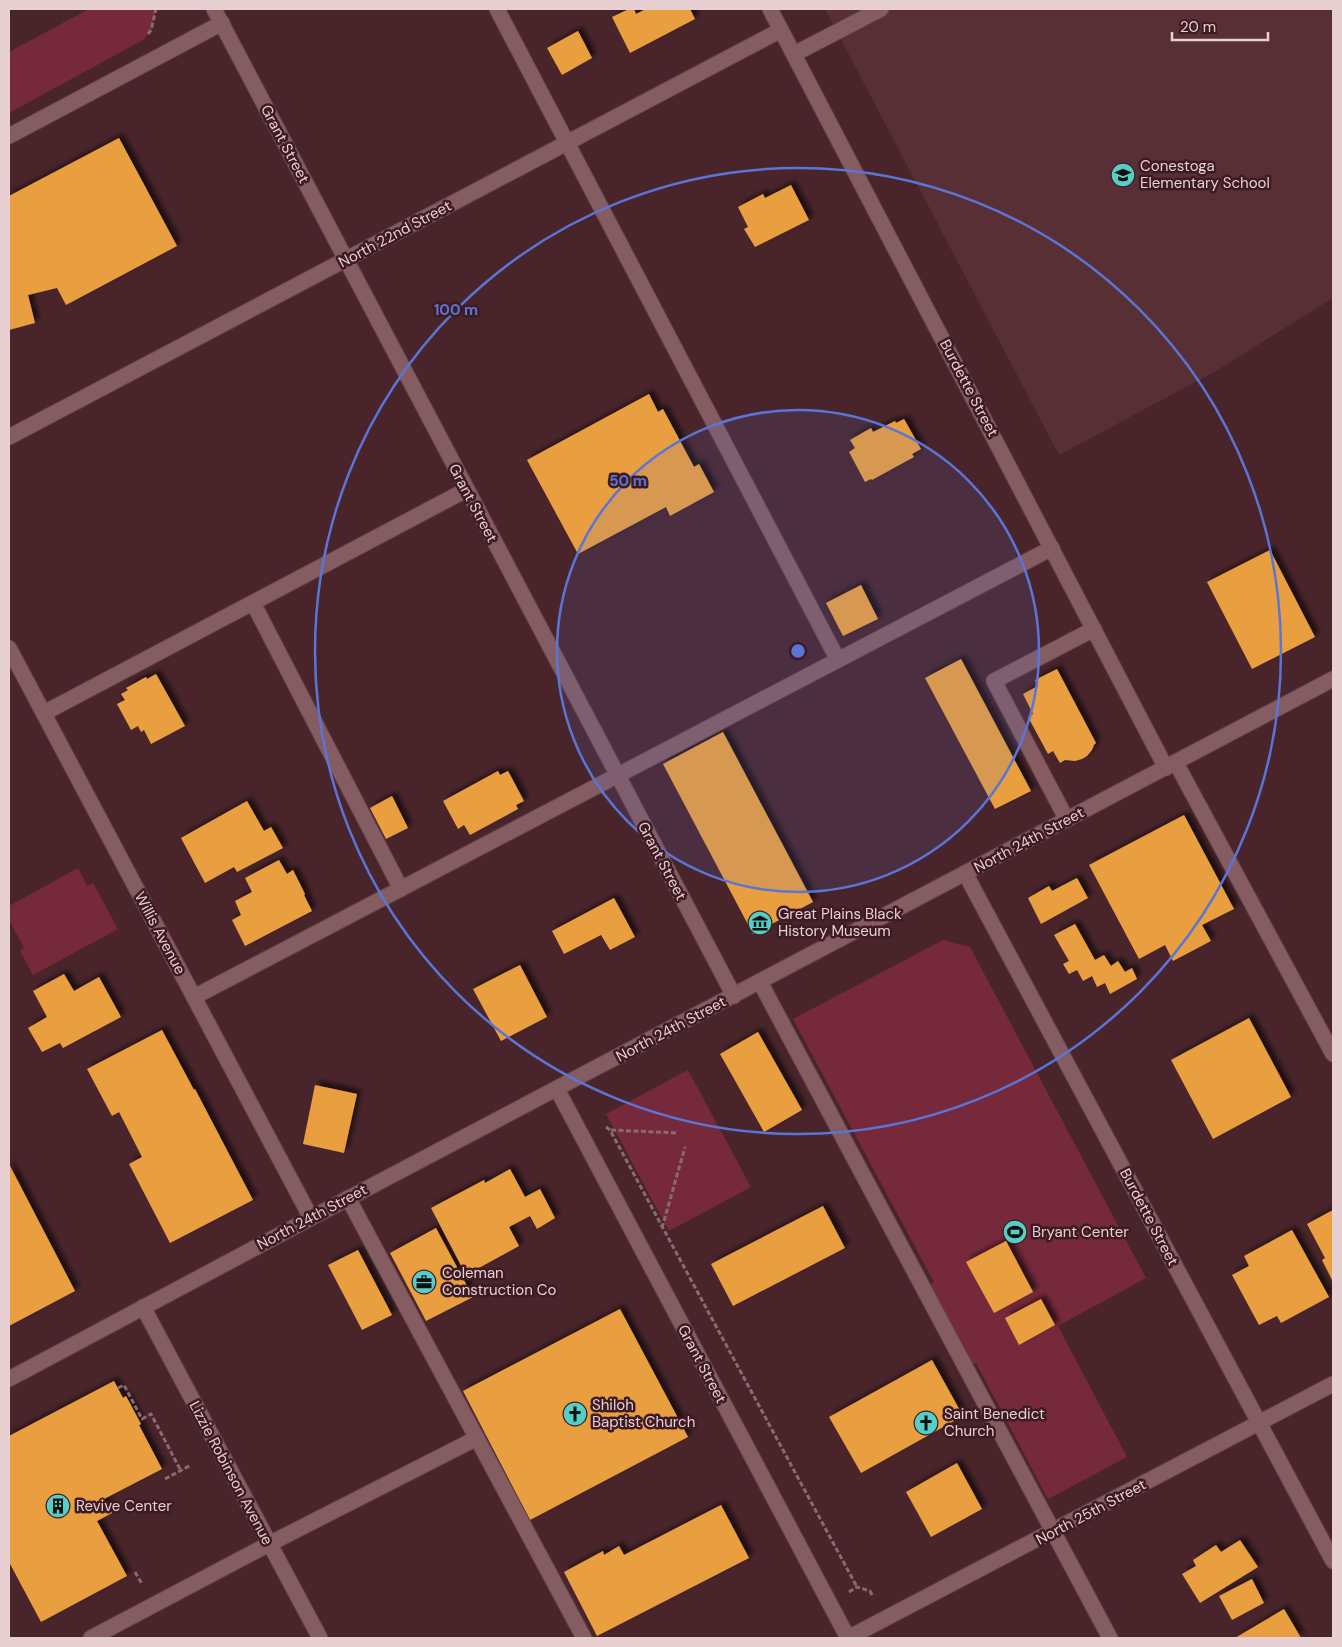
<svg xmlns="http://www.w3.org/2000/svg" width="1342" height="1647" viewBox="0 0 1342 1647" font-family="'DM Sans',sans-serif">
<defs>
<filter id="shadow"><feDropShadow dx="4.5" dy="-4.5" stdDeviation="2.5" flood-color="#0009"/></filter>
</defs>
<rect width="100%" height="100%" fill="#49252b"/>
<!-- built -->
<polygon fill="#592f36" points="825,9 1333,9 1333,298 1216,371 1059,455"/>
<!-- green -->
<g fill="#76293b">
<polygon points="89,9 156,9 151,30 143,40 9,113 9,52"/>
<polygon points="78,868 87,886 93,883 118,929 33,975 20,951 24,948 9,920 9,906"/>
<polygon points="943,940 970,947 1146,1278 1058,1326 1127,1457 1048,1499 976,1363 966,1368 923,1288 934,1282 793,1019"/>
<polygon points="688,1070 751,1187 669,1231 606,1114"/>
</g>
<!-- building -->
<g fill="#e99f3f" filter="url(#shadow)">
<polygon points="629,9 634,9 636,14 646,9 690,9 695,19 630,53 612,17"/>
<polygon points="578,31 592,58 562,75 547,48"/>
<polygon points="119,138 177,246 66,305 57,288 28,295 35,323 9,330 9,196"/>
<polygon points="791,185 809,220 755,247 744,229 748,227 738,207 763,194 765,198"/>
<polygon points="649,394 658,412 663,409 694,467 699,464 714,492 670,516 666,507 578,554 527,460"/>
<polygon points="904,419 921,449 912,454 914,457 872,480 871,479 865,482 849,452 855,448 850,440 871,428 873,432 895,421 896,423"/>
<polygon points="1270,550 1315,637 1252,669 1207,582"/>
<polygon points="861,585 878,619 843,636 826,603"/>
<polygon points="961,659 1031,791 995,809 925,678"/>
<polygon points="1057,669 1096,743 1094,745 1092,750 1087,756 1082,759 1075,761 1065,760 1060,763 1053,751 1048,754 1028,717 1033,714 1023,694 1038,686 1035,680"/>
<polygon points="156,674 185,726 151,744 144,730 141,732 138,726 131,730 117,704 125,700 121,694 128,690 126,688 146,677 147,679"/>
<polygon points="723,732 813,902 753,934 663,764"/>
<polygon points="498,771 500,775 508,771 524,801 516,805 518,809 470,835 464,825 458,829 443,801"/>
<polygon points="392,796 408,828 386,839 370,808"/>
<polygon points="247,801 264,831 271,827 283,848 237,872 234,867 205,883 181,838"/>
<polygon points="1184,815 1234,909 1202,925 1211,941 1173,961 1165,945 1139,959 1089,865"/>
<polygon points="279,860 287,874 293,870 305,894 304,895 312,911 245,946 232,920 241,915 235,901 252,892 245,878"/>
<polygon points="1077,878 1088,898 1041,924 1028,898 1049,886 1052,891"/>
<polygon points="614,898 635,937 610,950 601,935 564,954 552,931"/>
<polygon points="1075,924 1095,960 1104,955 1111,966 1118,961 1125,972 1132,968 1137,979 1110,994 1105,983 1097,987 1092,976 1083,981 1077,970 1069,974 1063,964 1069,961 1054,935"/>
<polygon points="520,965 547,1017 501,1041 473,989"/>
<polygon points="64,974 74,991 99,977 121,1017 63,1048 60,1043 42,1052 28,1028 47,1017 33,991"/>
<polygon points="1249,1018 1291,1097 1213,1139 1171,1060"/>
<polygon points="162,1030 194,1090 195,1089 253,1200 170,1243 129,1164 142,1157 119,1112 112,1116 87,1069"/>
<polygon points="758,1032 802,1110 764,1132 720,1054"/>
<polygon points="315,1085 357,1094 344,1153 303,1144"/>
<polygon points="9,1164 75,1291 9,1326"/>
<polygon points="510,1169 525,1197 540,1189 555,1218 537,1229 530,1216 509,1227 519,1246 466,1275 431,1208 484,1180 485,1183"/>
<polygon points="823,1206 845,1248 733,1306 711,1264"/>
<polygon points="1333,1210 1333,1282 1322,1260 1325,1258 1307,1224"/>
<polygon points="436,1228 473,1297 426,1321 390,1253"/>
<polygon points="1292,1230 1329,1297 1281,1323 1277,1316 1259,1325 1232,1275 1249,1266 1244,1256"/>
<polygon points="1006,1241 1033,1292 994,1313 966,1262"/>
<polygon points="358,1250 392,1315 362,1330 328,1265"/>
<polygon points="1041,1299 1055,1325 1019,1345 1005,1318"/>
<polygon points="620,1309 688,1437 530,1520 463,1391"/>
<polygon points="932,1360 963,1416 861,1473 829,1417"/>
<polygon points="114,1381 123,1398 126,1396 141,1424 139,1425 162,1469 104,1499 112,1513 97,1521 127,1576 41,1622 9,1562 9,1436"/>
<polygon points="957,1463 982,1509 931,1537 906,1492"/>
<polygon points="721,1505 749,1558 597,1636 564,1572 603,1551 604,1555 619,1546 624,1555"/>
<polygon points="1240,1540 1258,1567 1200,1603 1182,1574 1196,1566 1193,1560 1216,1545 1221,1552"/>
<polygon points="1252,1579 1264,1603 1232,1620 1219,1596"/>
<polygon points="1284,1609 1301,1638 1235,1638"/>
</g>
<g fill="none" stroke-linecap="round" stroke-linejoin="round">
<!-- lane casing -->
<g stroke="#614349" stroke-width="17">
<g id="lane">
<polyline points="497,9 838,660"/>
<polyline points="794,54 881,9"/>
<polyline points="9,136 222,23"/>
<polyline points="253,603 401,889"/>
<polyline points="44,713 466,490"/>
<polyline points="1176,763 1333,1054"/>
<polyline points="1067,820 994,681 1094,629"/>
<polyline points="760,982 1110,1638"/>
<polyline points="194,997 1052,548"/>
<polyline points="348,1198 584,1638"/>
<polyline points="91,1638 269,1544 477,1438"/>
</g>
</g>
<!-- street casing -->
<g stroke="#614349" stroke-width="17">
<g id="street">
<polyline points="214,9 734,996"/>
<polyline points="770,9 1166,768"/>
<polyline points="9,437 781,30"/>
<polyline points="9,648 311,1218"/>
<polyline points="965,873 1333,1561"/>
<polyline points="557,1089 848,1638"/>
<polyline points="143,1307 320,1638"/>
<polyline points="848,1638 1333,1384"/>
</g>
</g>
<!-- secondary casing -->
<g stroke="#614349" stroke-width="17">
<polyline id="secondary" points="9,1379 311,1218 1333,679"/>
</g>
<!-- path -->
<g stroke="#896a6f" stroke-width="3" stroke-dasharray="5 2.5" stroke-linecap="butt">
<polyline points="148,34 151,30 156,9"/>
<polyline points="606,1127 610,1130 857,1587"/>
<polyline points="611,1130 678,1133"/>
<polyline points="662,1228 685,1147"/>
<polyline points="118,1388 124,1385 142,1419 151,1414 181,1471"/>
<polyline points="165,1479 191,1465"/>
<polyline points="135,1572 142,1584"/>
<polyline points="849,1592 857,1587 870,1591 873,1597"/>
</g>
<!-- lane -->
<use href="#lane" stroke="#855c62" stroke-width="15"/>
<!-- street -->
<use href="#street" stroke="#855c62" stroke-width="15"/>
<!-- secondary -->
<use href="#secondary" stroke="#855c62" stroke-width="15"/>
</g>
<!-- distance rings -->
<circle cx="798" cy="651" r="241" fill="#5a75d6" fill-opacity=".12"/>
<g fill="none" stroke="#5a75d6" stroke-width="2.5">
<circle cx="798" cy="651" r="241"/>
<circle cx="798" cy="651" r="483"/>
</g>
<!-- icons -->
<defs>
<g id="school-disc" transform="scale(1.25)"><circle r="9.5" fill="#55cec6" stroke="#3e1b22"/><path d="M0-5L7-2L0 1L-7-2ZM-4 1L0 2.5L4 1V4Q0 6-4 4Z" fill="#111"/></g>
<g id="museum-disc" transform="scale(1.25)"><circle r="9.5" fill="#55cec6" stroke="#3e1b22"/><path d="M0-6L6-3V-2H-6V-3ZM-5-1h2V3h-2ZM-1-1h2V3h-2ZM3-1h2V3H3ZM-6 4H6V6H-6Z" fill="#111"/></g>
<g id="stadium-disc" transform="scale(1.25)"><circle r="9.5" fill="#55cec6" stroke="#3e1b22"/><path d="M0-5a6.5 5 0 1 0 0 10a6.5 5 0 1 0 0-10ZM-3.5-1.8h7v3.6h-7Z" fill="#111"/></g>
<g id="office-disc" transform="scale(1.25)"><circle r="9.5" fill="#55cec6" stroke="#3e1b22"/><path d="M-6-3h4V-5.5h4V-3h4V5H-6ZM-1-4.5V-3h2v-1.5ZM-6 0V1H6V0Z" fill="#111"/></g>
<g id="church-disc" transform="scale(1.25)"><circle r="9.5" fill="#55cec6" stroke="#3e1b22"/><path d="M-1.2-6h2.4v3.5h3.3v2.4h-3.3V6h-2.4V-.1h-3.3v-2.4h3.3Z" fill="#111"/></g>
<g id="building-disc" transform="scale(1.25)"><circle r="9.5" fill="#55cec6" stroke="#3e1b22"/><path d="M-4-6H4V6H1V3H-1V6H-4ZM-2.5-4.3h1.7v1.8h-1.7ZM.8-4.3h1.7v1.8H.8ZM-2.5-1h1.7V.8h-1.7ZM.8-1h1.7V.8H.8Z" fill="#111"/></g>
</defs>
<g fill-rule="evenodd">
<use href="#school-disc" x="1123" y="175"/>
<use href="#museum-disc" x="760" y="923"/>
<use href="#stadium-disc" x="1015" y="1232"/>
<use href="#office-disc" x="424" y="1282"/>
<use href="#church-disc" x="575" y="1414"/>
<use href="#church-disc" x="926" y="1423"/>
<use href="#building-disc" x="58" y="1506"/>
</g>
<g text-anchor="middle" stroke-width="5" stroke-linejoin="round" paint-order="stroke">
<!-- street labels -->
<g font-size="15" fill="#e7cfd2" stroke="#3e1b22">
<text transform="translate(285 144) rotate(62)" y="5">Grant Street</text>
<text transform="translate(395 234) rotate(-28)" y="5">North 22nd Street</text>
<text transform="translate(969 388) rotate(62)" y="5">Burdette Street</text>
<text transform="translate(473 503) rotate(62)" y="5">Grant Street</text>
<text transform="translate(1029 840) rotate(-28)" y="5">North 24th Street</text>
<text transform="translate(662 861) rotate(62)" y="5">Grant Street</text>
<text transform="translate(160 933) rotate(62)" y="5">Willis Avenue</text>
<text transform="translate(671 1029) rotate(-28)" y="5">North 24th Street</text>
<text transform="translate(312 1217) rotate(-28)" y="5">North 24th Street</text>
<text transform="translate(1149 1217) rotate(62)" y="5">Burdette Street</text>
<text transform="translate(702 1364) rotate(62)" y="5">Grant Street</text>
<text transform="translate(231 1473) rotate(62)" y="5">Lizzie Robinson Avenue</text>
<text transform="translate(1091 1512) rotate(-28)" y="5">North 25th Street</text>
</g>
<!-- poi labels -->
<g font-size="15" fill="#e7cfd2" stroke="#3e1b22" text-anchor="start">
<text x="1140" y="171">Conestoga<tspan x="1140" dy="17">Elementary School</tspan></text>
<text x="778" y="919">Great Plains Black<tspan x="778" dy="17">History Museum</tspan></text>
<text x="1032" y="1237">Bryant Center</text>
<text x="442" y="1278">Coleman<tspan x="442" dy="17">Construction Co</tspan></text>
<text x="592" y="1410">Shiloh<tspan x="592" dy="17">Baptist Church</tspan></text>
<text x="944" y="1419">Saint Benedict<tspan x="944" dy="17">Church</tspan></text>
<text x="76" y="1511">Revive Center</text>
</g>
</g>
<circle cx="798" cy="651" r="8" fill="#5a75d6" stroke="#3e1b22" stroke-width="2.5"/>
<g font-size="15" text-anchor="middle" font-weight="bold" fill="#5a75d6" stroke="#3e1b22" stroke-width="5" stroke-linejoin="round" paint-order="stroke">
<text x="456" y="315">100 m</text>
<text x="628" y="486">50 m</text>
</g>
<!-- border -->
<rect width="1342" height="1647" fill="none" stroke="#e7cfd2" stroke-width="20"/>
<!-- scale -->
<path d="M1172 32v8h96v-8" fill="none" stroke="#e7cfd2" stroke-width="2.5"/>
<text x="1180" y="32" font-size="15" fill="#e7cfd2" stroke="#3e1b22" stroke-width="4" paint-order="stroke">20 m</text>
</svg>
